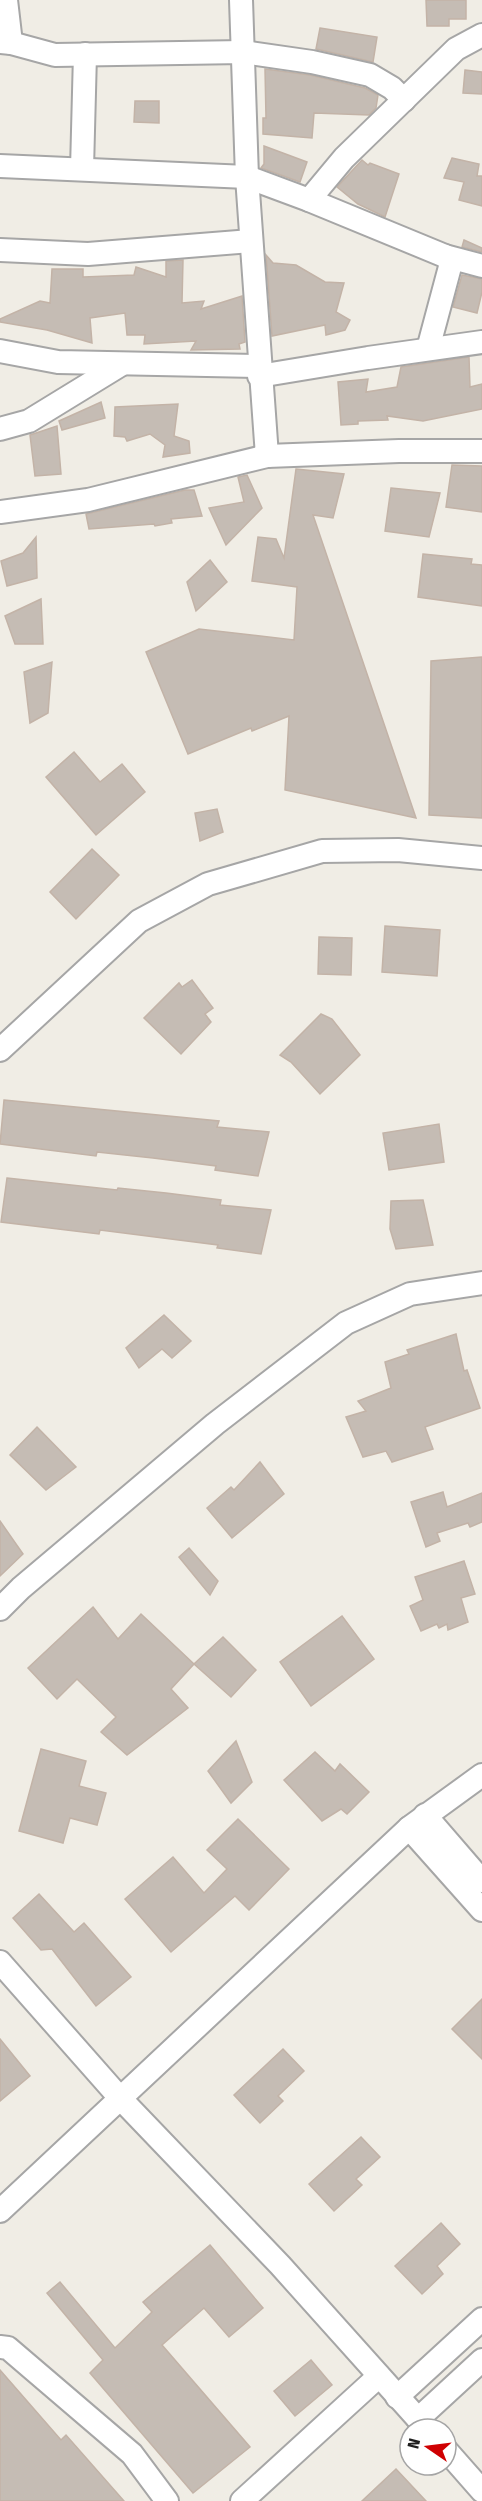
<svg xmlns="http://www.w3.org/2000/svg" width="482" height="2501" viewBox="0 0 482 2501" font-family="'Fira Sans Condensed',sans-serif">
<rect width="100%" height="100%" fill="#f0ede5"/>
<!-- building -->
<g fill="#c5bcb4" stroke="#c3b3a7" stroke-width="1.5">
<polygon points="426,0 466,0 466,19 449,19 449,26 427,26"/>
<polygon points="320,28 377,37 373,62 316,49"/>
<polygon points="265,69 310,75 365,88 378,95 376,108 369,115 314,113 312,138 263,134 263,118 266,118"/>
<polygon points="465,70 482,72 482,94 463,93"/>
<polygon points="135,101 159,101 159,123 134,122"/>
<polygon points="264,146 307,162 300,182 261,168 264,164"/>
<polygon points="452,158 479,164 477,176 482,176 482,206 459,200 464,182 444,178"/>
<polygon points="362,160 368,165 370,163 399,174 385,217 358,204 337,187"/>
<polygon points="464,240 482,248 482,252 462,247"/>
<polygon points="266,255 273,263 296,265 325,282 344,283 336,312 350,320 345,330 326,335 325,325 272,336"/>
<polygon points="183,260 182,303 204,301 201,309 242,296 245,342 239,344 240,349 191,350 196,341 144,344 145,335 127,335 125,313 90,318 92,343 47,330 0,322 0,319 40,301 50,303 52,269 83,269 83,277 134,275 136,267 166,277 166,261"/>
<polygon points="462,275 482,279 482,292 477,313 453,307"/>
<polygon points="469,357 470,387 482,384 482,409 423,421 387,416 388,420 358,421 358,424 341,425 338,382 368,379 366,392 397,387 401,367"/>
<polygon points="101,402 105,418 62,430 59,421"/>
<polygon points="178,404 174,436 189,441 190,453 163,457 165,445 150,434 127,441 125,437 114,436 115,407"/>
<polygon points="57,426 61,474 35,476 30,435"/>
<polygon points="452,465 482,466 482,512 446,507"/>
<polygon points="296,469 344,474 333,518 313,515 416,818 285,790 289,716 252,731 251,728 188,754 146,652 199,629 294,640 297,587 252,581 258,537 276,539 284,558"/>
<polygon points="247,475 262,508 226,545 209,508 244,502 238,477"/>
<polygon points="391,488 440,493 429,537 385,531"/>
<polygon points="185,490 194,490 202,516 171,519 172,523 155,526 154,524 89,529 86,514"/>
<polygon points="36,537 37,578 7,586 1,561 23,553"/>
<polygon points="423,554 472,559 471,564 482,565 482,606 418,597"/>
<polygon points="210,560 227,582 196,611 187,582"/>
<polygon points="41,599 43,644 15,644 5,616"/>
<polygon points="482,657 482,818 429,815 431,661"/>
<polygon points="52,662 48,713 30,723 24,672"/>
<polygon points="74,752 100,782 122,764 145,792 96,835 46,777"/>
<polygon points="217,809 223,832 200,841 195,813"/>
<polygon points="92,849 119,875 76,919 50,892"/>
<polygon points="385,926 440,930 437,976 382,972"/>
<polygon points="319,937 352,938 351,975 318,974"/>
<polygon points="192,980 213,1008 205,1014 211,1022 181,1054 144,1018 179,983 182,987"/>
<polygon points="321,1014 332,1019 360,1055 320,1094 291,1062 280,1055"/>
<polygon points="4,1100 219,1121 217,1127 269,1132 258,1176 215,1170 216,1166 153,1158 97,1152 96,1156 0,1144"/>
<polygon points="439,1124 444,1162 389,1170 383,1133"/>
<polygon points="7,1178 117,1190 118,1188 166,1193 221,1200 220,1205 271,1210 261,1254 217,1248 218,1245 100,1230 99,1234 1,1222"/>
<polygon points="423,1200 433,1245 396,1249 390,1229 391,1201"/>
<polygon points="164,1315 191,1341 172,1358 162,1349 139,1368 126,1348"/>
<polygon points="456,1334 464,1371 467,1370 480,1408 425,1427 433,1449 392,1462 386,1451 363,1457 346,1417 366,1411 358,1401 391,1388 385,1362 409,1354 407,1350"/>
<polygon points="37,1427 76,1467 46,1490 10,1455"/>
<polygon points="260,1462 284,1494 232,1538 207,1508 231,1487 234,1490"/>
<polygon points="443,1492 447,1507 482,1493 482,1522 470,1527 468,1523 437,1533 440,1541 426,1547 411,1502"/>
<polygon points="0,1521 23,1554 0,1576"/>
<polygon points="189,1548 218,1581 210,1595 179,1557"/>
<polygon points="464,1561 475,1594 461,1598 468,1622 448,1630 447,1624 439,1628 437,1624 421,1631 410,1606 423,1600 415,1577"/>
<polygon points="93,1607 118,1639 141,1614 194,1664 171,1689 188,1708 127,1755 101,1732 116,1717 77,1679 57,1699 28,1668"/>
<polygon points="342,1616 374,1659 311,1706 280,1662"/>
<polygon points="223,1637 256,1670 231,1697 194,1664"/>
<polygon points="236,1741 252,1782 231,1803 208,1771"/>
<polygon points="41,1749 86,1761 79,1786 106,1793 97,1825 70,1818 63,1843 19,1831"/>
<polygon points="315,1752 335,1771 340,1764 369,1792 347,1814 341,1809 322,1821 284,1780"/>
<polygon points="238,1819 289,1869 249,1910 235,1896 171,1952 125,1899 173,1857 204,1893 227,1869 207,1850"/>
<polygon points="39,1894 74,1932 84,1923 131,1977 96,2006 52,1949 41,1950 13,1918"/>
<polygon points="482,1999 482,2059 452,2029"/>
<polygon points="0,2039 30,2076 0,2101"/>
<polygon points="283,2049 304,2071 278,2096 283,2101 260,2123 234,2095"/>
<polygon points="361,2137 380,2157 356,2179 362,2185 334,2211 309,2184"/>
<polygon points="441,2223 460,2244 437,2266 443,2274 422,2294 395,2266"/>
<polygon points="210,2245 263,2308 229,2337 204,2308 162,2345 250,2447 193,2493 90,2373 103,2360 47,2293 60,2282 115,2348 152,2312 143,2302"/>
<polygon points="311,2360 332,2385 295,2416 274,2391"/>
<polygon points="0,2370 61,2440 66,2435 124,2501 0,2501"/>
<polygon points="396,2469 426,2501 362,2501"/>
</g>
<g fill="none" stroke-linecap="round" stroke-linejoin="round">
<!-- street casing -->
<g stroke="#a6a6a6" stroke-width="26">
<g id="street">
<polyline points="6,0 11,43"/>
<polyline points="241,0 247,177 267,456"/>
<polyline points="0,42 11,43 55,55 243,52 312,62 370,75 392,88 404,100"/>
<polyline points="0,166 247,177 309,200 344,158 456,49 482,35"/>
<polyline points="82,169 85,54"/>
<polyline points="309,200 445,256 451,263 428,349"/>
<polyline points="0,250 88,254 251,241"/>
<polyline points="445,256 482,266"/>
<polyline points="0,351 58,362 259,366"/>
<polyline points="259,376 368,358 482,342"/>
<polyline points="0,429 29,421 122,364"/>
<polyline points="0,512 88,500 267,456 399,451 482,451"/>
<polyline points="0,1050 139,921 208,884 322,851 398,850 482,858"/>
<polyline points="0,1609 21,1588 215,1424 346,1323 410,1294 482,1283"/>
<polyline points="425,1815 482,1881"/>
<polyline points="409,1828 482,1910"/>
<polyline points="0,1962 120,2098 280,2265 427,2429"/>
<polyline points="0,2211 409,1828 482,1775"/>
<polyline points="0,2347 8,2348 132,2454 167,2501"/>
<polyline points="397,2397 482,2319"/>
<polyline points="418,2419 482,2360"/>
<polyline points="446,2450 482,2491"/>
<polyline points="242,2501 379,2376"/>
</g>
</g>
<!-- street -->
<use href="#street" stroke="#fff" stroke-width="22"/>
</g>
<!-- north arrow -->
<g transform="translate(428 2447) rotate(284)"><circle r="28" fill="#ffffff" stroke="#a5a5a5" stroke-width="1.5"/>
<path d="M0-4.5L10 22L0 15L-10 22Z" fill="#cf0002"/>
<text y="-9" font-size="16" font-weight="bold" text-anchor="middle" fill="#1f1f1f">N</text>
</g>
</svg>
